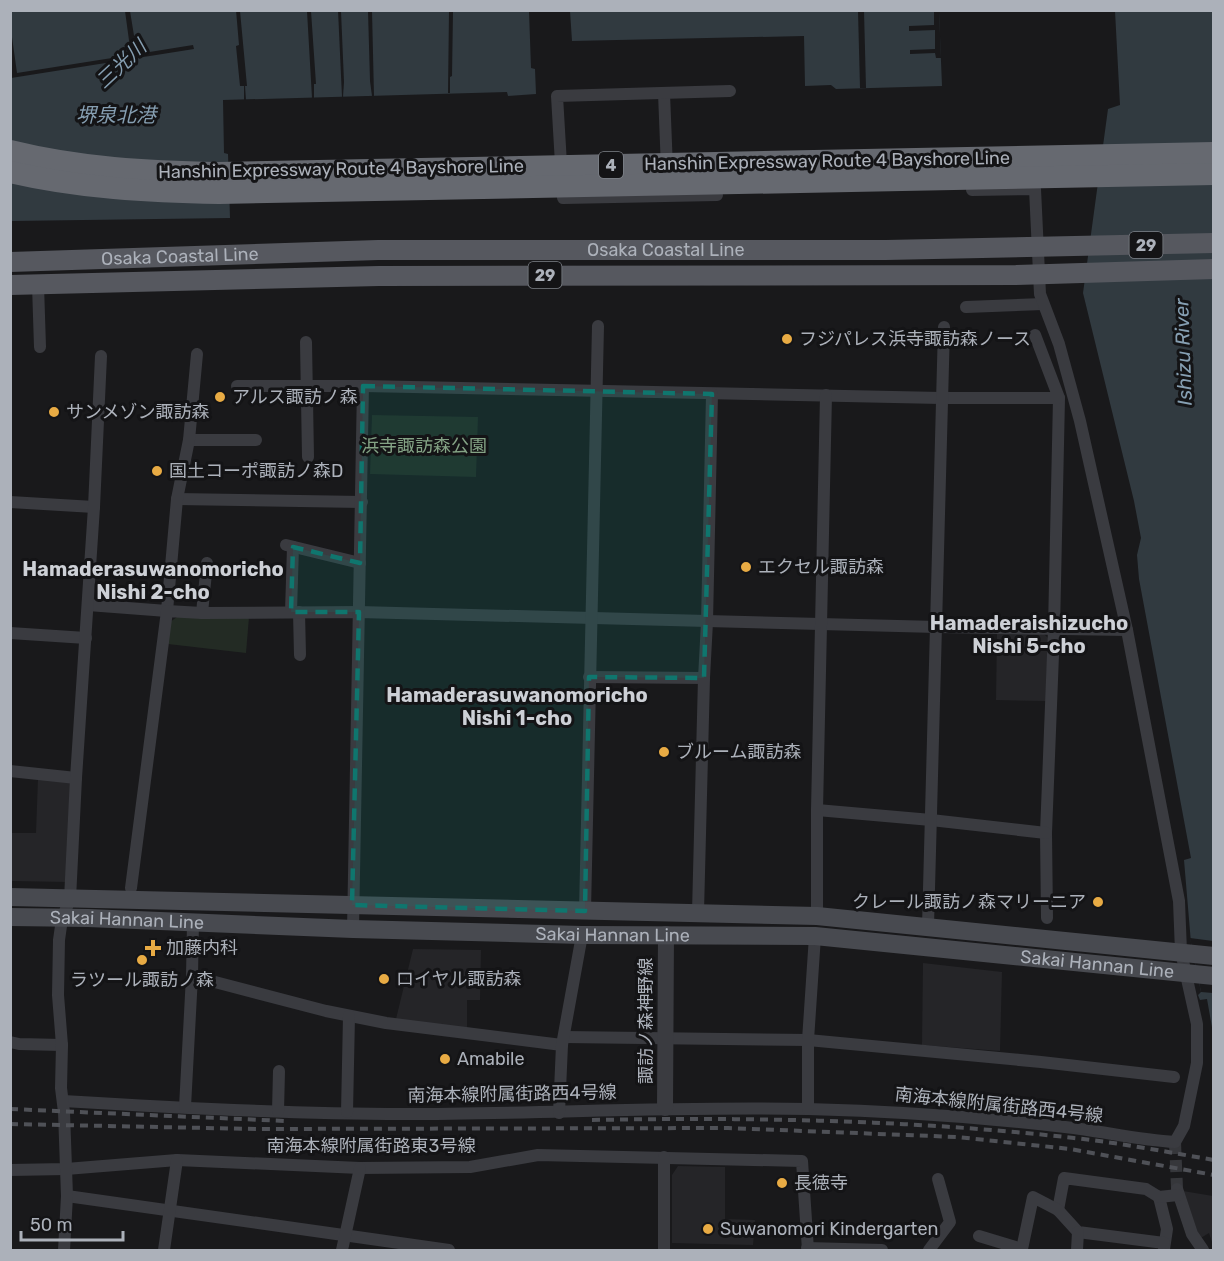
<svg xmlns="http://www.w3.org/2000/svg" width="1224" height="1261" viewBox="0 0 1224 1261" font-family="Rubik,'Noto Sans JP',sans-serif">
<rect width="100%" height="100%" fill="#19191b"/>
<!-- built -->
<g fill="#252528">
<polygon points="997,633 1044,634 1048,638 1046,701 996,700"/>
<polygon points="38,778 70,780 74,785 68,882 11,881 11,833 36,833"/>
<polygon points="413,949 481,950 480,1000 467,1000 467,1029 396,1019"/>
<polygon points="923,963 1002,972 1000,1051 922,1045"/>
<polygon points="678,1166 725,1167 725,1219 755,1220 753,1245 672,1243 672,1175"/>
<polygon points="1183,1191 1213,1196 1213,1245 1209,1233 1199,1239"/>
</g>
<!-- green -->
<g fill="#232b24">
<polygon points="372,415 478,417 476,477 370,474"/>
<polygon points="177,617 249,617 246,653 168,644 170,622"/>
</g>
<!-- water -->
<g fill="#313a40">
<polygon points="10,11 529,11 531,68 535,69 536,94 508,96 507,92 223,100 224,153 228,154 230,218 11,221"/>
<polygon points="570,11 939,11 942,86 836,89 831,85 805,86 804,36 572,41"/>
<polygon points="1115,11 1213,11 1213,1033 1207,999 1200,1000 1198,995 1201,992 1191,943 1184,860 1191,858 1139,579 1137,555 1141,538 1134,501 1083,293 1108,109 1120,105"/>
</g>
<!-- pier -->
<g fill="#19191b">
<polygon points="236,10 240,11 247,86 245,86 246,100 244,100 244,86 240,86 236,46 239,45"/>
<polygon points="338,10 341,11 344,82 343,97 342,97"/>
<polygon points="125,11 130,11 137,54 193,45 194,49 11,78 11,30 17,73 131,55"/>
<polygon points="307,11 311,11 316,84 314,84 314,98 312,98"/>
<polygon points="368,11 372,11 374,96 372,96 370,81"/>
<polygon points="449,11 453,11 452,76 450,77 450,93 448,93"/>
<polygon points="858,11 864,11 866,88 860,88"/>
<polygon points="934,11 939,11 941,58 936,58 935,53 910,54 910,50 935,49 935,30 909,31 909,26 934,25"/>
<polygon points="1190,938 1213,941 1213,993 1201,992"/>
</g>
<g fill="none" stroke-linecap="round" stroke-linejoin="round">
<!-- minor-tunnel -->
<polyline stroke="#36373b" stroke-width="12" stroke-dasharray="12 6" stroke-linecap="butt" points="1175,1142 1177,1188"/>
<!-- minor -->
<g stroke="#3a3b40" stroke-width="12">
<polyline points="664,93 667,169"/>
<polyline points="717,195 563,198 557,96 730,91"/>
<polyline points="38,285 40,347"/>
<polyline points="966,307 1043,304"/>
<polyline points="1035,335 1059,398 1054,629 1046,833 1047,918"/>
<polyline points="306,342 308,457"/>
<polyline points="237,386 363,386 941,398 1059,398"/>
<polyline points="189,440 256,440"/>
<polyline points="177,499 362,502"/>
<polyline points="10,502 94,507"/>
<polyline points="286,545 360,563"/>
<polyline points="88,605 167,611 177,499 189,440 197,354"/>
<polyline points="291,612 293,547"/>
<polyline points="299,612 300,655"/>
<polyline points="202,613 207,563"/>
<polyline points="10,633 86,638"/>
<polyline points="589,677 704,678 707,622 712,394"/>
<polyline points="10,771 76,778"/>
<polyline points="817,810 931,820 1046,833"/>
<polyline points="131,888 167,611 202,613 359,612 937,627 1127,630"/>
<polyline points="585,911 598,326"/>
<polyline points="698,912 704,678"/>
<polyline points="817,916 817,810 826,395"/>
<polyline points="928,926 944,327"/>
<polyline points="353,929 363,386"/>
<polyline points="192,976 326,1011 386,1023 562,1045"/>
<polyline points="564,1037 808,1040 1041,1062 1174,1077"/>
<polyline points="10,1042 19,1044 62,1045"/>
<path d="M63,1101C177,1108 291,1114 404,1114C539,1114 673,1106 808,1109C893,1111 979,1117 1065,1127C1102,1131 1138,1140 1175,1142L1184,1126L1197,1063V1024L1181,952L1179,901L1127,630L1080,421L1059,344L1040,294L1035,189L972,190"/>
<polyline points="185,1107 192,976 193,922"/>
<polyline points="808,1109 808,1040 815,936"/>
<polyline points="278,1111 279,1071"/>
<polyline points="347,1112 349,1016"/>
<polyline points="559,1113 562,1045 582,935"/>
<polyline points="10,1170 66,1169 177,1160 360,1168 470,1167 538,1155 802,1161 808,1250"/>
<polyline points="1177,1189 1192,1234 1203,1250"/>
<polyline points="67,1196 449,1250"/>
<polyline points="1159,1197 1167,1229 1164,1249"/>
<polyline points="1058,1210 1064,1178 1146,1189 1159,1197 1178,1195"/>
<polyline points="979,1236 1022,1249 1033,1197 1058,1210 1078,1232 1164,1243"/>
<polyline points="807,1248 882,1250"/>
<polyline points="64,1250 67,1196 64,1112 61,1088 62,1045 58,995 59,940 62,919 70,899 76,778 94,507 101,356"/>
<polyline points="164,1250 177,1160"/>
<polyline points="342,1250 360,1168"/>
<polyline points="664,1250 664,1157"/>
<polyline points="929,1250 950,1222 938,1179"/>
<polyline points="1077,1250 1078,1232"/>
</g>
<!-- tertiary -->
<polyline stroke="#3a3b40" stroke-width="16" points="665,1108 666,934"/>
<!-- secondary -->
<g stroke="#484a50" stroke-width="18">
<polyline points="10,897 817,916 1214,956"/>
<path id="s1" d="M10,917L88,918L353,929L582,935L815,936L1214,976"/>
</g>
<!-- primary -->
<g stroke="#56585f" stroke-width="20">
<path id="s2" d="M10,262L378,250H886L1214,243"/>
<polyline points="10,285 379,276 1016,275 1214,269"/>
</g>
<!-- motorway -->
<g stroke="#666970" stroke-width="22">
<path d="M10,151C79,168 148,172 218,173L1214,153"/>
<path d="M10,172C79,188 149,192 219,193L1214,174"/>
</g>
<!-- rail -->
<g stroke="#4f5157" stroke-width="4" stroke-dasharray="8 6" stroke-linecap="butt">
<polyline points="10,1109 286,1121"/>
<path d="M592,1120C753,1117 914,1120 1074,1138C1121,1143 1167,1152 1214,1160"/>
<polyline points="10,1124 256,1129 728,1128 957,1137 1070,1149 1214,1175"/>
</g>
</g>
<!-- marked area -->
<path fill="#0f766e" fill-opacity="0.2" stroke="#0f766e" stroke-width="4.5" stroke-dasharray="12 8" stroke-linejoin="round" d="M363,386L712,394L704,678L589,677L585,911L352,905L359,612H291L293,547L360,563Z"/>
<!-- markers -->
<g fill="#e8ab44" stroke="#141416" stroke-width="2">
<circle cx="787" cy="339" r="6"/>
<circle cx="220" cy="397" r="6"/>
<circle cx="54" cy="412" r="6"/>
<circle cx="157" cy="471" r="6"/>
<circle cx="746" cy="567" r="6"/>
<circle cx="664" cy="752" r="6"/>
<circle cx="1098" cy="902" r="6"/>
<path d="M150 939h6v6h6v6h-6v6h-6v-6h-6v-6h6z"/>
<circle cx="142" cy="960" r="6"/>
<circle cx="384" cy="979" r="6"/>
<circle cx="445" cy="1059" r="6"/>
<circle cx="782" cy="1183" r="6"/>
<circle cx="708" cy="1229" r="6"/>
</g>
<g text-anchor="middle" stroke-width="6" stroke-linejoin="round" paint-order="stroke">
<!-- shield labels -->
<g fill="#141416" stroke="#7e8289" stroke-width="1.5">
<rect x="599" y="152" width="24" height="26" rx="4.5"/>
<rect x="1129.5" y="232" width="33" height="26" rx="4.5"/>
<rect x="528.5" y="262" width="33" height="26" rx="4.5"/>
</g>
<g font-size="16" font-weight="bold" fill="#acb1ba">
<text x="611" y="171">4</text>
<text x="1146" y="251">29</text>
<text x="545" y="281">29</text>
</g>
<!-- street labels -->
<g font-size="18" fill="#acb1ba" stroke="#141416">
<text transform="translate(827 161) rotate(-1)" y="6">Hanshin Expressway Route 4 Bayshore Line</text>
<text transform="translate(341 169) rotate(-1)" y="6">Hanshin Expressway Route 4 Bayshore Line</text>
<text dy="6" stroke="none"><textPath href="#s2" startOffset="656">Osaka Coastal Line</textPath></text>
<text dy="6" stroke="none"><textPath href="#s2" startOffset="170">Osaka Coastal Line</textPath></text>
<text dy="6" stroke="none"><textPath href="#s1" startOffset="117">Sakai Hannan Line</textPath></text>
<text dy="6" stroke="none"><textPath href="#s1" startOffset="603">Sakai Hannan Line</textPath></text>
<text dy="6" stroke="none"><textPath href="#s1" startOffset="1089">Sakai Hannan Line</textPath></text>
<text transform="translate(646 1021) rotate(-90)" y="6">諏訪ノ森神野線</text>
<text transform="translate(512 1094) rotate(-1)" y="6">南海本線附属街路西4号線</text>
<text transform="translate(999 1105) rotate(6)" y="6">南海本線附属街路西4号線</text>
<text x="371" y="1152">南海本線附属街路東3号線</text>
</g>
<!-- poi labels -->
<g font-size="18" fill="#acb1ba" stroke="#141416" text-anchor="start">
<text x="799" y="345">フジパレス浜寺諏訪森ノース</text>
<text x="232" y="403">アルス諏訪ノ森</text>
<text x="66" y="418">サンメゾン諏訪森</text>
<text x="169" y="477">国土コーポ諏訪ノ森D</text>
<text x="758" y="573">エクセル諏訪森</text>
<text x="676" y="758">ブルーム諏訪森</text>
<text x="1086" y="908" text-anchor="end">クレール諏訪ノ森マリーニア</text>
<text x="166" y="954">加藤内科</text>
<text x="396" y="985">ロイヤル諏訪森</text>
<text x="142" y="986" text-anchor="middle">ラツール諏訪ノ森</text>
<text x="457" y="1065">Amabile</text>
<text x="794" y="1189">長徳寺</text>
<text x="720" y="1235">Suwanomori Kindergarten</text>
</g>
<!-- park labels -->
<g font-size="18" fill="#84a385" stroke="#141416">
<text x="424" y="452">浜寺諏訪森公園</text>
</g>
<!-- water labels -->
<g font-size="20" font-style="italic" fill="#869fb2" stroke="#141416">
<text transform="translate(121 64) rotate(-43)" y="7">三光川</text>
<text x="116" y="122">堺泉北港</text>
<text transform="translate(1183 352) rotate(-92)" y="7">Ishizu River</text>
</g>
<!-- neighbourhood labels -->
<g font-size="20" font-weight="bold" fill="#cdd0d6" stroke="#141416">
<text x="153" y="576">Hamaderasuwanomoricho<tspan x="153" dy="23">Nishi 2-cho</tspan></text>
<text x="1029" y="630">Hamaderaishizucho<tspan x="1029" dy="23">Nishi 5-cho</tspan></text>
<text x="517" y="702">Hamaderasuwanomoricho<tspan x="517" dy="23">Nishi 1-cho</tspan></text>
</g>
</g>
<!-- border -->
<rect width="1224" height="1261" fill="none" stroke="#acb1ba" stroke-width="24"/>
<!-- scale -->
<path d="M21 1231v9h102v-9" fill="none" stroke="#acb1ba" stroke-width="3"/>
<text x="30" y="1231" font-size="18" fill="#acb1ba" stroke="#141416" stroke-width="4.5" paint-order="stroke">50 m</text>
</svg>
